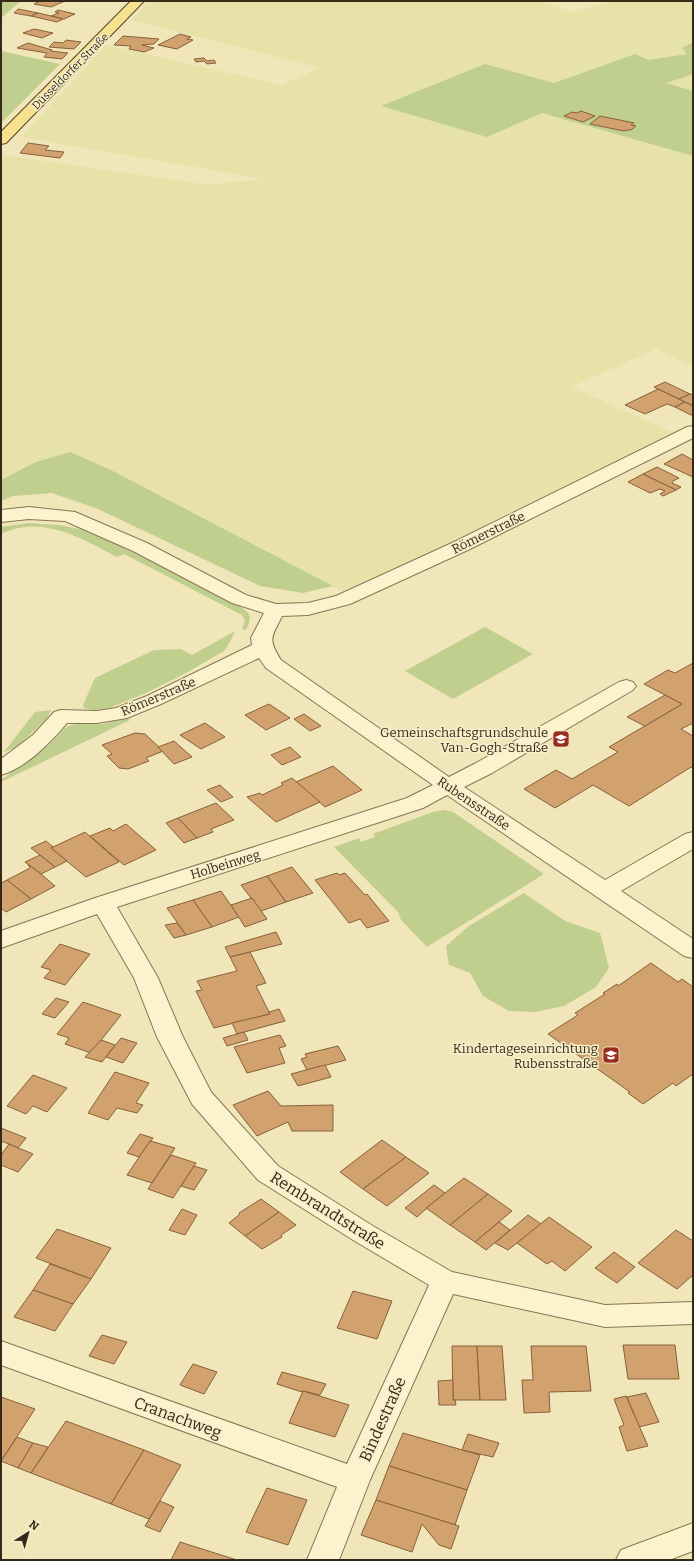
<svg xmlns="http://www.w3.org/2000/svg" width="694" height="1561" viewBox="0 0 694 1561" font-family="Bitter,serif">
<rect width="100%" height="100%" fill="#f0e6ba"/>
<!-- farmland -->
<g fill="#e6e2a8">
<polygon points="149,1 542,1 574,13 609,1 693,1 693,42 682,48 688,54 649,60 635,54 554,83 485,64 487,137 542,113 693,156 693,366 656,349 571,387 672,432 455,540 343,591 111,470 70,452 36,462 1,480 1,157 3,155 208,185 264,179 21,137 106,45 281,85 320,68 132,20"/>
<polygon points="693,74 693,91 665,83"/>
</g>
<!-- green -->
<g fill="#c0ce8e">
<polygon points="1,1 21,1 1,18"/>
<polygon points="693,42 693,74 666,83 693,91 693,156 542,113 487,137 381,106 485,64 554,83 635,54 649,60 687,54 682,48"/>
<polygon points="1,51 60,64 1,123"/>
<polygon points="70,452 111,470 333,586 303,593 260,586 98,509 52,493 13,496 1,501 1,480 36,462"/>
<path d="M28,523L59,525L80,529L116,544L236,604C249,613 254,614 246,630L242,629L245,621L242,615L124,554L117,557C82,539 42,514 1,534V527Z"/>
<polygon points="485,627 533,654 453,699 405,671"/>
<polygon points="235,631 231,640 224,651 186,673 148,692 110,708 92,710 84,708 83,705 95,678 154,650 181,649 192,655"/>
<polygon points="51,710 47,718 18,747 4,752 35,712"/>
<polygon points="126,718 130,720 1,782 1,780 48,746 63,730 68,726 77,724 102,724"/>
<polygon points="443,810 453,812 544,874 427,947 401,920 398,912 334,847 359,838 361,842 375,837 373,834 433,812"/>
<polygon points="524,893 565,921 600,933 609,968 596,987 564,1006 535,1012 509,1011 483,996 470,973 449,965 446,946 469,926"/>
</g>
<!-- building -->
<g fill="#d1a16e" stroke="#886039">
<polygon points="40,1 65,1 51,7 34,4"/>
<polygon points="18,9 38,13 31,16 14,13"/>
<polygon points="58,10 75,14 64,19 51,16 59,13 55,12"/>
<polygon points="38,13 51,16 63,19 57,22 31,16"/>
<polygon points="34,29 53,33 42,38 23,33"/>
<polygon points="180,34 191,37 187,39 193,40 177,49 158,45"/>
<polygon points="123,36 159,39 154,44 142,45 154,48 144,52 129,49 131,46 114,45"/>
<polygon points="66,40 81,42 74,49 49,47 54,42 63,43"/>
<polygon points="28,43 52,50 51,51 68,53 62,59 44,57 47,53 17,48"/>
<polygon points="204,58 207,61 214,60 216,63 207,64 204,61 196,62 194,59"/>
<polygon points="581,111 595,116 583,122 564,116 572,112 577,113"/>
<polygon points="600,116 634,123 631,125 636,126 631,130 627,130 624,131 590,124"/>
<polygon points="28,143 49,146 45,150 64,152 60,158 20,153"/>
<polygon points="665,382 690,394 679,399 654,387"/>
<polygon points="658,389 685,402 675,407 667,404 645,414 625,405"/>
<polygon points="690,394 693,395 693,406 679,399"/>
<polygon points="685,402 693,406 693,414 691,415 675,407"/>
<polygon points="682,454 693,460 693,477 664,464"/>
<polygon points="657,467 679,478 673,481 672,483 681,487 676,490 643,474"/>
<polygon points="643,474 676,490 663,496 660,494 665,491 660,489 650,493 628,482"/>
<polygon points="693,663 693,723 681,729 693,736 693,769 691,767 629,806 593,785 555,808 524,789 556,770 572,779 618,752 609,747 682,704 644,684 668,670 675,673"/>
<polygon points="665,695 682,704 645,726 627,717"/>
<polygon points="269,704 290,718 266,730 245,715"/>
<polygon points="304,714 321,726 310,731 294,719"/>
<polygon points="205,723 225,737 201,749 180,735"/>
<polygon points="135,733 145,734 163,751 146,758 149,761 128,769 119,768 107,756 112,754 102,745"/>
<polygon points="174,741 192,757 174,764 158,747"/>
<polygon points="290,747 301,757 282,765 271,755"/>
<polygon points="333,766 362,790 325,807 296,782"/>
<polygon points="292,778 320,802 276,822 247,797 260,793 262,795 283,785 281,783"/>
<polygon points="220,785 233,797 221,802 207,790"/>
<polygon points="216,803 234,820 211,829 213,832 197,838 178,818"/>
<polygon points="178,818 197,838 184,843 166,823"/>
<polygon points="126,824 156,850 124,865 90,836 110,828 113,831"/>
<polygon points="85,832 119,862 86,877 51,848"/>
<polygon points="46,841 53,847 51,848 67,861 55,867 31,848"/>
<polygon points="40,855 55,867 41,874 25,862"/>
<polygon points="28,864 41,874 55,886 31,899 7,880 30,868"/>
<polygon points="292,867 313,893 286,902 267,876"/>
<polygon points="337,873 339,875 345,873 365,895 367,894 389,921 367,928 360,919 349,923 315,880"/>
<polygon points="267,876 286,902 261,911 241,885"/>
<polygon points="7,880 31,899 6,912 1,908 1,883"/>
<polygon points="221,891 239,917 212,927 193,900"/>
<polygon points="252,898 267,919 245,927 231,905"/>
<polygon points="193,900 212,927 186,935 167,908"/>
<polygon points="177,923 186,935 174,938 165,925"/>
<polygon points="276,932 282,944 230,957 225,947"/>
<polygon points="60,944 90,954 65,985 44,978 51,970 41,967"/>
<polygon points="250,952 266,983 256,986 270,1014 214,1028 196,991 202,990 197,981 237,971 230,957"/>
<polygon points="651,963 678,982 682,979 693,987 693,1074 676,1086 673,1083 643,1104 628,1093 630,1092 548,1034 578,1015 575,1013 605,994 603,993 617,984 618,986"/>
<polygon points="56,998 69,1002 55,1018 42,1014"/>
<polygon points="83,1002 121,1015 91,1053 65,1044 69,1038 57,1034"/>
<polygon points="279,1009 285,1021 237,1034 232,1023 270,1014 269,1012"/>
<polygon points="244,1032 248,1040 227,1046 223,1038"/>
<polygon points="280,1035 286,1046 279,1048 285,1063 247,1073 234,1047"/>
<polygon points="121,1038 137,1043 123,1063 106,1057"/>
<polygon points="101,1040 115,1045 102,1062 85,1057"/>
<polygon points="338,1046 346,1060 307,1070 301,1059 307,1057 305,1054"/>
<polygon points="325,1065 331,1077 298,1086 291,1074"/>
<polygon points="115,1072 149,1083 136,1103 143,1105 137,1113 117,1108 108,1120 88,1113"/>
<polygon points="33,1075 67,1088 47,1112 33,1106 26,1114 7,1106"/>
<polygon points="268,1091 281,1106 333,1105 333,1131 292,1131 288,1122 257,1136 233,1105"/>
<polygon points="1,1128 26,1138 18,1148 9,1144 1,1141"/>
<polygon points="140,1134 153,1138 139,1157 127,1153"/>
<polygon points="382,1140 406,1157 363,1189 340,1172"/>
<polygon points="150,1141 175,1148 152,1183 127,1175"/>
<polygon points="9,1144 33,1154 18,1172 1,1165 1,1155"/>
<polygon points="171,1155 196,1163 173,1198 148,1189"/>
<polygon points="406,1157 429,1173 387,1206 363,1189"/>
<polygon points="194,1166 207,1170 194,1190 181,1186"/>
<polygon points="464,1178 488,1194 450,1225 426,1208"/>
<polygon points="434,1185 445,1193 426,1208 427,1208 417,1217 405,1208"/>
<polygon points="488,1194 512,1211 475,1242 450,1225"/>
<polygon points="261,1199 279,1212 245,1236 229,1223 240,1214 239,1213"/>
<polygon points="182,1209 197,1215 185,1235 169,1230"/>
<polygon points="279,1212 296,1225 281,1235 282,1237 262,1249 245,1236"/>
<polygon points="528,1215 541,1224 508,1250 495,1243"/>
<polygon points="549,1217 592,1247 565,1271 552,1261 547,1264 517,1243"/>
<polygon points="499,1222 510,1230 486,1250 475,1242"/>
<polygon points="57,1229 111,1248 91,1279 36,1258"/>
<polygon points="676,1230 693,1241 693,1275 677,1289 638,1263"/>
<polygon points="614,1252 635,1267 617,1283 595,1268"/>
<polygon points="50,1264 91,1279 73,1304 33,1290"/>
<polygon points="33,1290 73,1304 55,1331 14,1317"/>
<polygon points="353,1291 392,1301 377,1339 337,1328"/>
<polygon points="102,1335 127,1342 114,1364 89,1356"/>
<polygon points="623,1345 675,1345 679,1379 628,1379"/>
<polygon points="452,1346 477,1346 480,1400 453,1400"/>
<polygon points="477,1346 502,1346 506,1400 480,1400"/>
<polygon points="531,1346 586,1346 591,1391 549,1392 550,1412 524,1413 522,1380 533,1380"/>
<polygon points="193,1364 217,1372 204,1394 180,1385"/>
<polygon points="282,1372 326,1384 320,1395 303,1391 302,1392 277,1384"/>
<polygon points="453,1380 453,1400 455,1400 456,1405 439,1405 438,1381"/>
<polygon points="303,1391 349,1405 335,1437 289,1423"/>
<polygon points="646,1393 659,1422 639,1427 627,1397"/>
<polygon points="626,1396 648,1446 627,1451 619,1427 624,1425 614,1399"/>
<polygon points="1,1397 35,1409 1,1461"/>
<polygon points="66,1421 144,1450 111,1504 31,1473"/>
<polygon points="403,1433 480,1455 467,1490 389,1466"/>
<polygon points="468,1434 499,1443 493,1457 462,1450"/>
<polygon points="17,1437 33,1443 18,1468 1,1461"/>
<polygon points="33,1443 48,1447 31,1473 18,1468"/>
<polygon points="144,1450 181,1465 149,1519 111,1504"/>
<polygon points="389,1466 467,1490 455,1525 376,1500"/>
<polygon points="267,1488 307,1500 288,1545 246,1532"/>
<polygon points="376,1500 459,1526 451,1549 439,1545 422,1524 412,1552 361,1535"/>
<polygon points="160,1501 174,1507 160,1532 145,1526"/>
<polygon points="180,1542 237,1560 171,1560"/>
</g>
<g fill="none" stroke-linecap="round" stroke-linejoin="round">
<!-- minor casing -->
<g stroke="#877554" stroke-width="2">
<g id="minor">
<path d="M693,426V438L468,550L350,604L308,615L282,616C272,637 267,638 281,660L449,777L476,763L619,682L626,680L633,682L636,686L633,690L492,773L464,787L605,880L685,834L693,832V849L621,891L693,939V958L684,956L447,795L423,808L117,907L158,978L183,1037L211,1092L278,1166L373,1226L452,1272L605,1305L693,1302V1324L605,1327L453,1294L370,1480L339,1560H307L337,1487L1,1365V1341L347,1464L429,1285L353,1240L258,1180L192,1104L157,1037L134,978L97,914L1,948V931L95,898L407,798L433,785L266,668L259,658L161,704L127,718L97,723H67C51,742 26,768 1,775V759L33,735L54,712L61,710L97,711L116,708L147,696L252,645L251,638L264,613L232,603L133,551L65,521L29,519L1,522V510L29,507L75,512L147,543L246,595L276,604L308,603L336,596L454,542L687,427Z"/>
<polygon points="693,1523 693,1551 669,1560 616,1560 621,1550"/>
</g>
</g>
<!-- major casing -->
<g stroke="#544229" stroke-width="2">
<polygon id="major" points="131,1 144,1 6,143 1,144 1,132"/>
</g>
<!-- minor -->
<use href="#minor" fill="#fbf2ce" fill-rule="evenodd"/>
<!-- major -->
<use href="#major" fill="#f7e18e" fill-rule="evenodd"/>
</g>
<!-- icons -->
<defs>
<g id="school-square" transform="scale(0.9)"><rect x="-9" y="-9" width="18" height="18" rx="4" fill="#9a2d21" stroke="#f7efca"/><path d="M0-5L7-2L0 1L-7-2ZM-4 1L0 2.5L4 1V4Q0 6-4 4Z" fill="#fff"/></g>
</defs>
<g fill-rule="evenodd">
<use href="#school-square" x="561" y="739"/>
<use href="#school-square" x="611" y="1055"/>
</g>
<g text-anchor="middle" stroke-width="3" stroke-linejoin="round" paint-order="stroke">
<!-- far-street labels -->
<g font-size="11" fill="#352a1a" stroke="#f7efca">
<text transform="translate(70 71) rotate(-45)" y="4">Düsseldorfer Straße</text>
</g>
<!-- street labels -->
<g font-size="13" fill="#352a1a" stroke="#f7efca">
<text transform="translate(488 532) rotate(-26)" y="5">Römerstraße</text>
<text transform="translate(158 696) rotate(-23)" y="5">Römerstraße</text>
<text transform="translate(474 803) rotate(34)" y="5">Rubensstraße</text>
<text transform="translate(225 864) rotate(-17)" y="5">Holbeinweg</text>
</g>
<!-- poi labels -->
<g font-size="13" fill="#352a1a" stroke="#f7efca" text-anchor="end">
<text x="548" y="737">Gemeinschaftsgrundschule<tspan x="548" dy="15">Van-Gogh-Straße</tspan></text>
<text x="598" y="1053">Kindertageseinrichtung<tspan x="598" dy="15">Rubensstraße</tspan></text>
</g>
<!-- near-street labels -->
<g font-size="16" fill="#352a1a" stroke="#f7efca">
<text transform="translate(328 1210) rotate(32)" y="6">Rembrandtstraße</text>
<text transform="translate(178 1417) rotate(20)" y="6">Cranachweg</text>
<text transform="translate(382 1419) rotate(-66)" y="6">Bindestraße</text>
</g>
</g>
<!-- border -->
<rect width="694" height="1561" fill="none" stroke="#352a1a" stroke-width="4"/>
<!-- north arrow -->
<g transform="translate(28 1533) rotate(37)" stroke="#f7efca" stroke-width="3" paint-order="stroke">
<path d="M0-3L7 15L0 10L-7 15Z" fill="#352a1a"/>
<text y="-6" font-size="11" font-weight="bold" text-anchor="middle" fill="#352a1a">N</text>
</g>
</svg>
